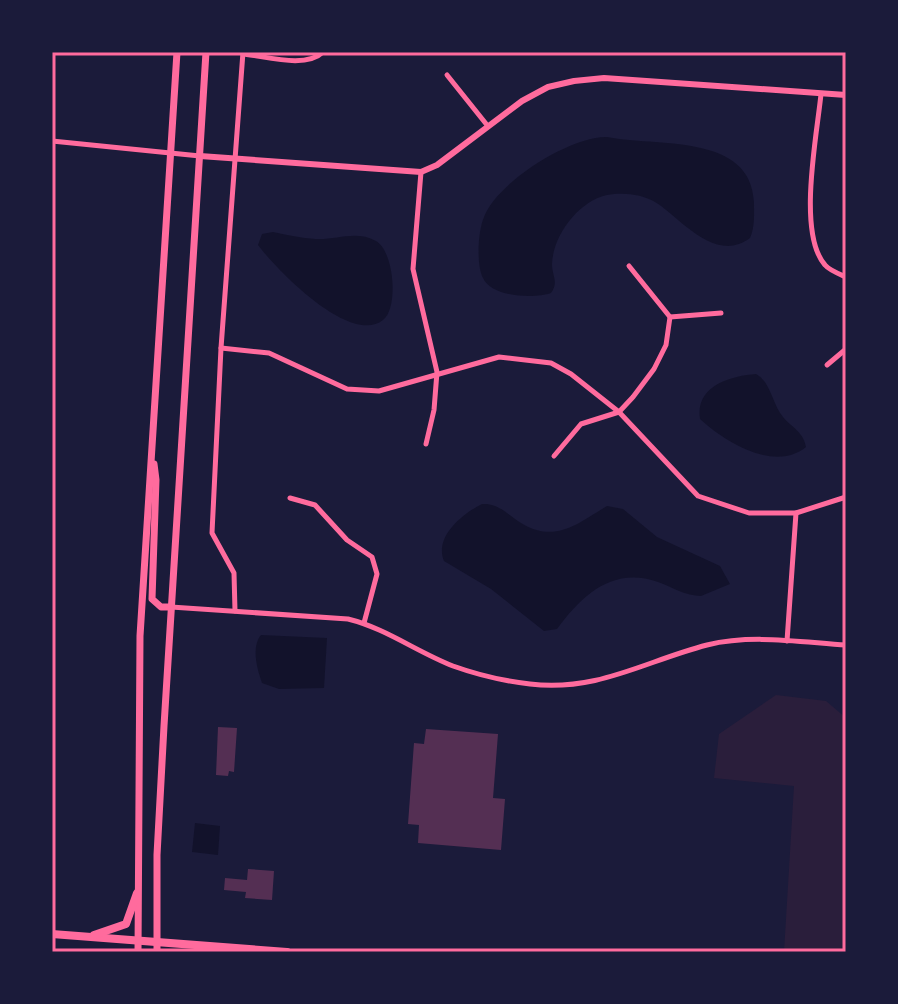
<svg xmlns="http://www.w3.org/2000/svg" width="898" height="1004" viewBox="0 0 898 1004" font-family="'Noto Serif',serif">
<rect width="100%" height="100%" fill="#1b1b3a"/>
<!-- green -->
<polygon fill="#2a1e3b" points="776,695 826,701 846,718 846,952 784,952 794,786 714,778 719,734"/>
<!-- water -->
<g fill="#12122b">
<path d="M607,137C654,147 752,132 754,203C754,214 755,227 750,238C714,265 678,215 655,202C642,194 623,192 607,195C579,201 553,235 552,264C552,276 559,282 551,293C534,299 491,297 483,278C476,264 478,231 484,217C497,182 571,136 607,137Z"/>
<path d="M273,232C287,235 301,238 316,239C337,240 356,230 376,241C394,251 399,308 383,320C350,346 276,269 258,245L262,234Z"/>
<path d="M756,374C771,382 772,404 783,417C792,428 803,431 806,447C774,473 724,441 700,419C695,386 730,376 756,374Z"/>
<path d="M482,504C496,503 504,511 515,519C553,546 575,525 607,506L623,509L657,537L720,566L730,584L701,596C686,596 672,587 658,582C613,566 582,595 557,629L544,631L491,589L444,561C434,537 462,514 482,504Z"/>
<path d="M261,635L327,638L324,688L279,689L262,683C257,669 251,647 261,635Z"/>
<polygon points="195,823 220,826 218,855 192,852"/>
</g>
<!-- building -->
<g fill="#542f53">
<polygon points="218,727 237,728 234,772 229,771 228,776 216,775"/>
<polygon points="426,729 498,734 493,798 505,799 501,850 418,843 419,825 408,824 414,743 424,744"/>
<polygon points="248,869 274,871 272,900 245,898 246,892 224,890 225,878 247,880"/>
</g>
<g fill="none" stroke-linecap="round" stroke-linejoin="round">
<!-- minor -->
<g stroke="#ff6b9d" stroke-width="5">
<path d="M243,54C265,56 306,69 323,52"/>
<polyline points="447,75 487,125"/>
<path d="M821,94C817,135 797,233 825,265C829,270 839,274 846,277"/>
<polyline points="52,141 200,156"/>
<polyline points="421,172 413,269 437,372 434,410 426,444"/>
<polyline points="670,317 721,313"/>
<polyline points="221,348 269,353 347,389 379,391 499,357 551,363 571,374 619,412 698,496 749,513 796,513 846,497"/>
<polyline points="827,365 846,349"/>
<polyline points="554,456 581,424 619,412 633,397 654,369 666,345 670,317 629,266"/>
<polyline points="290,498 315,505 347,540 372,557 377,574 364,623"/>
<path d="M171,607L348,619C385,628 417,652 453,666C478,675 504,681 530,684C598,692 645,661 707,645C752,634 800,642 846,645"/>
<polyline points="235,611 234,573 212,533 221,348 243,52"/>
<polyline points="787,641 796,513"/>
</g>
<!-- tertiary -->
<polyline stroke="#ff6b9d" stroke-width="6" points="200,156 421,172 437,165 522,101 548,87 574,81 604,78 846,95"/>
<!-- secondary -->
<g stroke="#ff6b9d" stroke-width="7">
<polyline points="154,464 156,480 152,599 161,607 171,607"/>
<polyline points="138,952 140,636 177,52"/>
<polyline points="157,952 157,855 164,726 206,52"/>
</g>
<!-- primary -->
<g stroke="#ff6b9d" stroke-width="8">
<polyline points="52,934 287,952"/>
<polyline points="94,935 126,924 137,893"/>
</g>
</g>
<!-- border -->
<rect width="898" height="1004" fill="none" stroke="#1b1b3a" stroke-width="108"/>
<rect x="54" y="54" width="790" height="896" fill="none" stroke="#ff6b9d" stroke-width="3"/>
</svg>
